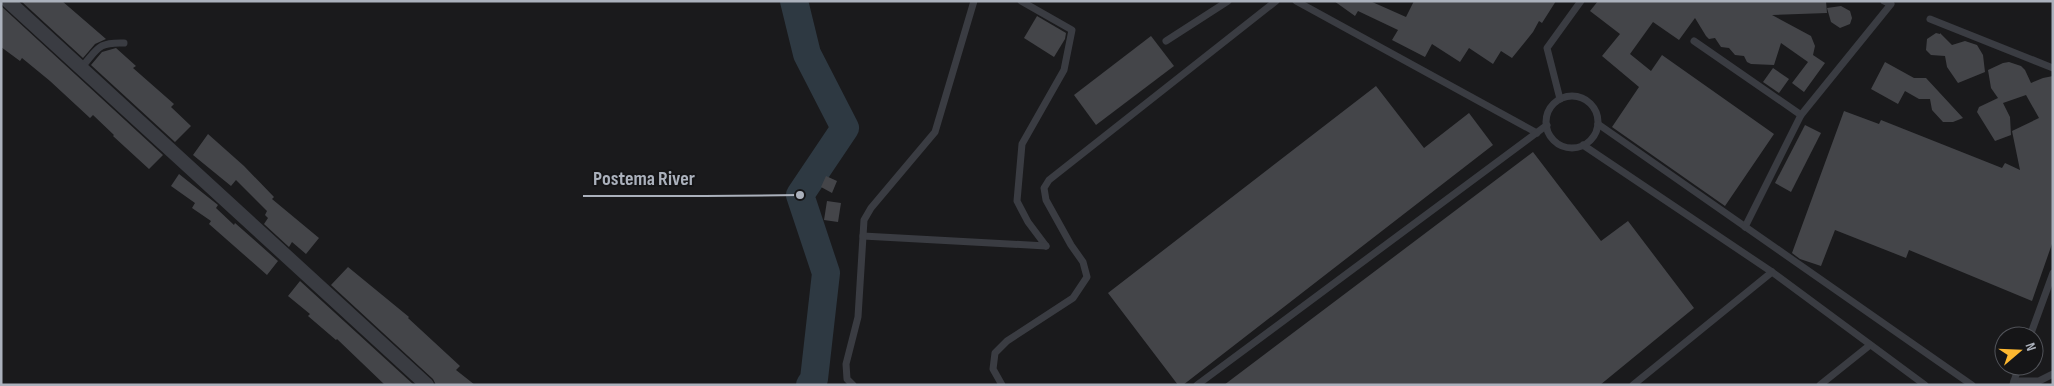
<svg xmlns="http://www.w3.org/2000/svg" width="2054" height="386" viewBox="0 0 2054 386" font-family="'Sofia Sans Condensed',sans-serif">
<rect width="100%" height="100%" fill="#1a1a1c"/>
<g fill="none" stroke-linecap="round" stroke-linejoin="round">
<!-- river -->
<polyline stroke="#2e3942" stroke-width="28" points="794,1 807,54 845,128 800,195 826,273 814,379 810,385"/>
</g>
<!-- building -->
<g fill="#444549">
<polygon points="21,1 62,1 106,39 95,44 83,58"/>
<polygon points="1334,1 1370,1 1406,17 1414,1 1556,1 1542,23 1539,21 1533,32 1512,58 1501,51 1493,64 1469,48 1460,62 1432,44 1425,57 1392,40 1398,30 1358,11 1355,16"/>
<polygon points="1598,1 1826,1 1827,13 1772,15 1811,36 1815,46 1813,55 1825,63 1804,92 1792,83 1808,62 1781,43 1774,65 1751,64 1747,62 1744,56 1735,55 1729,48 1721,47 1715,38 1709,39 1706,36 1695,18 1679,40 1653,22 1630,54 1651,71 1662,55 1774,134 1725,206 1612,127 1639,87 1602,56 1620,34 1590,11"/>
<polygon points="1,6 163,155 149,169 113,136 114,135 93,115 90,118 50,81 22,58 20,61 1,47"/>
<polygon points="1841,6 1850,11 1852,18 1850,24 1840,28 1831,22 1827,8"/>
<polygon points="1037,16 1066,33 1065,39 1054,57 1024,38"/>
<polygon points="1936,33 1940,34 1940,33 1952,45 1965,41 1977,45 1983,55 1985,72 1958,83 1947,67 1945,56 1931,55 1926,50 1927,39"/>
<polygon points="1151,36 1174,66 1096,125 1074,95"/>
<polygon points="116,48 136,66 133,68 174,104 171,107 191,126 175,142 91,65 102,52"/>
<polygon points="1885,62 1914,78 1926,78 1963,118 1953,122 1943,122 1932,110 1930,99 1919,99 1905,91 1898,104 1871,89"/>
<polygon points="2009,62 2021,66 2025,70 2031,83 2043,78 2053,76 2053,241 2032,301 1909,250 1906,258 1835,230 1821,266 1800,259 1792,253 1844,111 1879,124 1881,120 2002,168 2005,163 2020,170 2012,131 2039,118 2026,95 2003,103 2010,117 2011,135 1995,141 1977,112 1979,107 1998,98 1991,88 1988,70 2003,63"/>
<polygon points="1773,68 1789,79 1779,93 1763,82"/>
<polygon points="1376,86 1424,148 1469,113 1493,145 1183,385 1178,385 1108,293"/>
<polygon points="1805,125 1821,133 1791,192 1775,183"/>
<polygon points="208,134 244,166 274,197 272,199 319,238 306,254 292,242 289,247 264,224 268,218 265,215 267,211 236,180 231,186 193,155"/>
<polygon points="1533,152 1601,241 1628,221 1694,308 1600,385 1224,385"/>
<polygon points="179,174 218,205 216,208 234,225 235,223 278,261 267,275 209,224 211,221 192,208 195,203 171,186"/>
<polygon points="826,176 837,181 832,193 821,187"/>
<polygon points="827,201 841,203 838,222 824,220"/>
<polygon points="348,267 409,317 408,318 460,366 456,370 475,385 436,385 433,379 331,285"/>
<polygon points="300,281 414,385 385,385 337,339 336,340 308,316 310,314 288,296"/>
</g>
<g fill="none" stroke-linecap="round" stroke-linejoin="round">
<!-- lane -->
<g stroke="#3a3c42" stroke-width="7">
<polyline points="1021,1 1072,30 1064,70 1022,144 1017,201 1028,222 1046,246"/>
<polyline points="1296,1 1537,133"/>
<polyline points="1930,19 2053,68"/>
<polyline points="1166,41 1228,1"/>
<polyline points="1694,41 1801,115"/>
<path d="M81,68C98,49 97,42 124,43"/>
<circle cx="1572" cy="122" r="26"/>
<polyline points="1560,99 1547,48 1581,1"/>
<polyline points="1598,124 1972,385"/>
<polyline points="1583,145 1772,272 1925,385"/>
<polyline points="1745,227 1801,115 1891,4 1884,1"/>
<polyline points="863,236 1046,246"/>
<polyline points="2030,336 2053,273"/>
<polyline points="2014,381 2039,381 2053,374"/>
<polyline points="2013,384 2019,366"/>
<polyline points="853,385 847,379 846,364 858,317 864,220 871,208 935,132 974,1"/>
<polyline points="1002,385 993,369 995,353 1007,341 1073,298 1087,277 1083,262 1071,245 1046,200 1044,188 1049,180 1276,1"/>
<polyline points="1197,385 1547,125"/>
<polyline points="1633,385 1772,272"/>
<polyline points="1820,385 1870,345"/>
</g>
<!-- street -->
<polyline stroke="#3a3c42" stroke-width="14" points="8,1 427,385"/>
</g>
<!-- callouts -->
<path fill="none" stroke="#abb1bc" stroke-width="2" d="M800 195L705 196H583"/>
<circle fill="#abb1bc" stroke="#151517" stroke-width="2" cx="800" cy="195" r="5"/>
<g font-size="20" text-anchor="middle" font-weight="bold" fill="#abb1bc" stroke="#151517" stroke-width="4" stroke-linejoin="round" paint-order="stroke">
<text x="644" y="185">Postema River</text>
</g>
<!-- border -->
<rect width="2054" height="386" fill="none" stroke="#abb1bc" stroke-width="5"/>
<!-- north arrow -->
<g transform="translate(2019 351) rotate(71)"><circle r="24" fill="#151517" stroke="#515359"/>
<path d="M0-4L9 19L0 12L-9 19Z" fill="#feb830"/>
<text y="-8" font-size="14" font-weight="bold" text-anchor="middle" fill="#abb1bc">N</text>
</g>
</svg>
